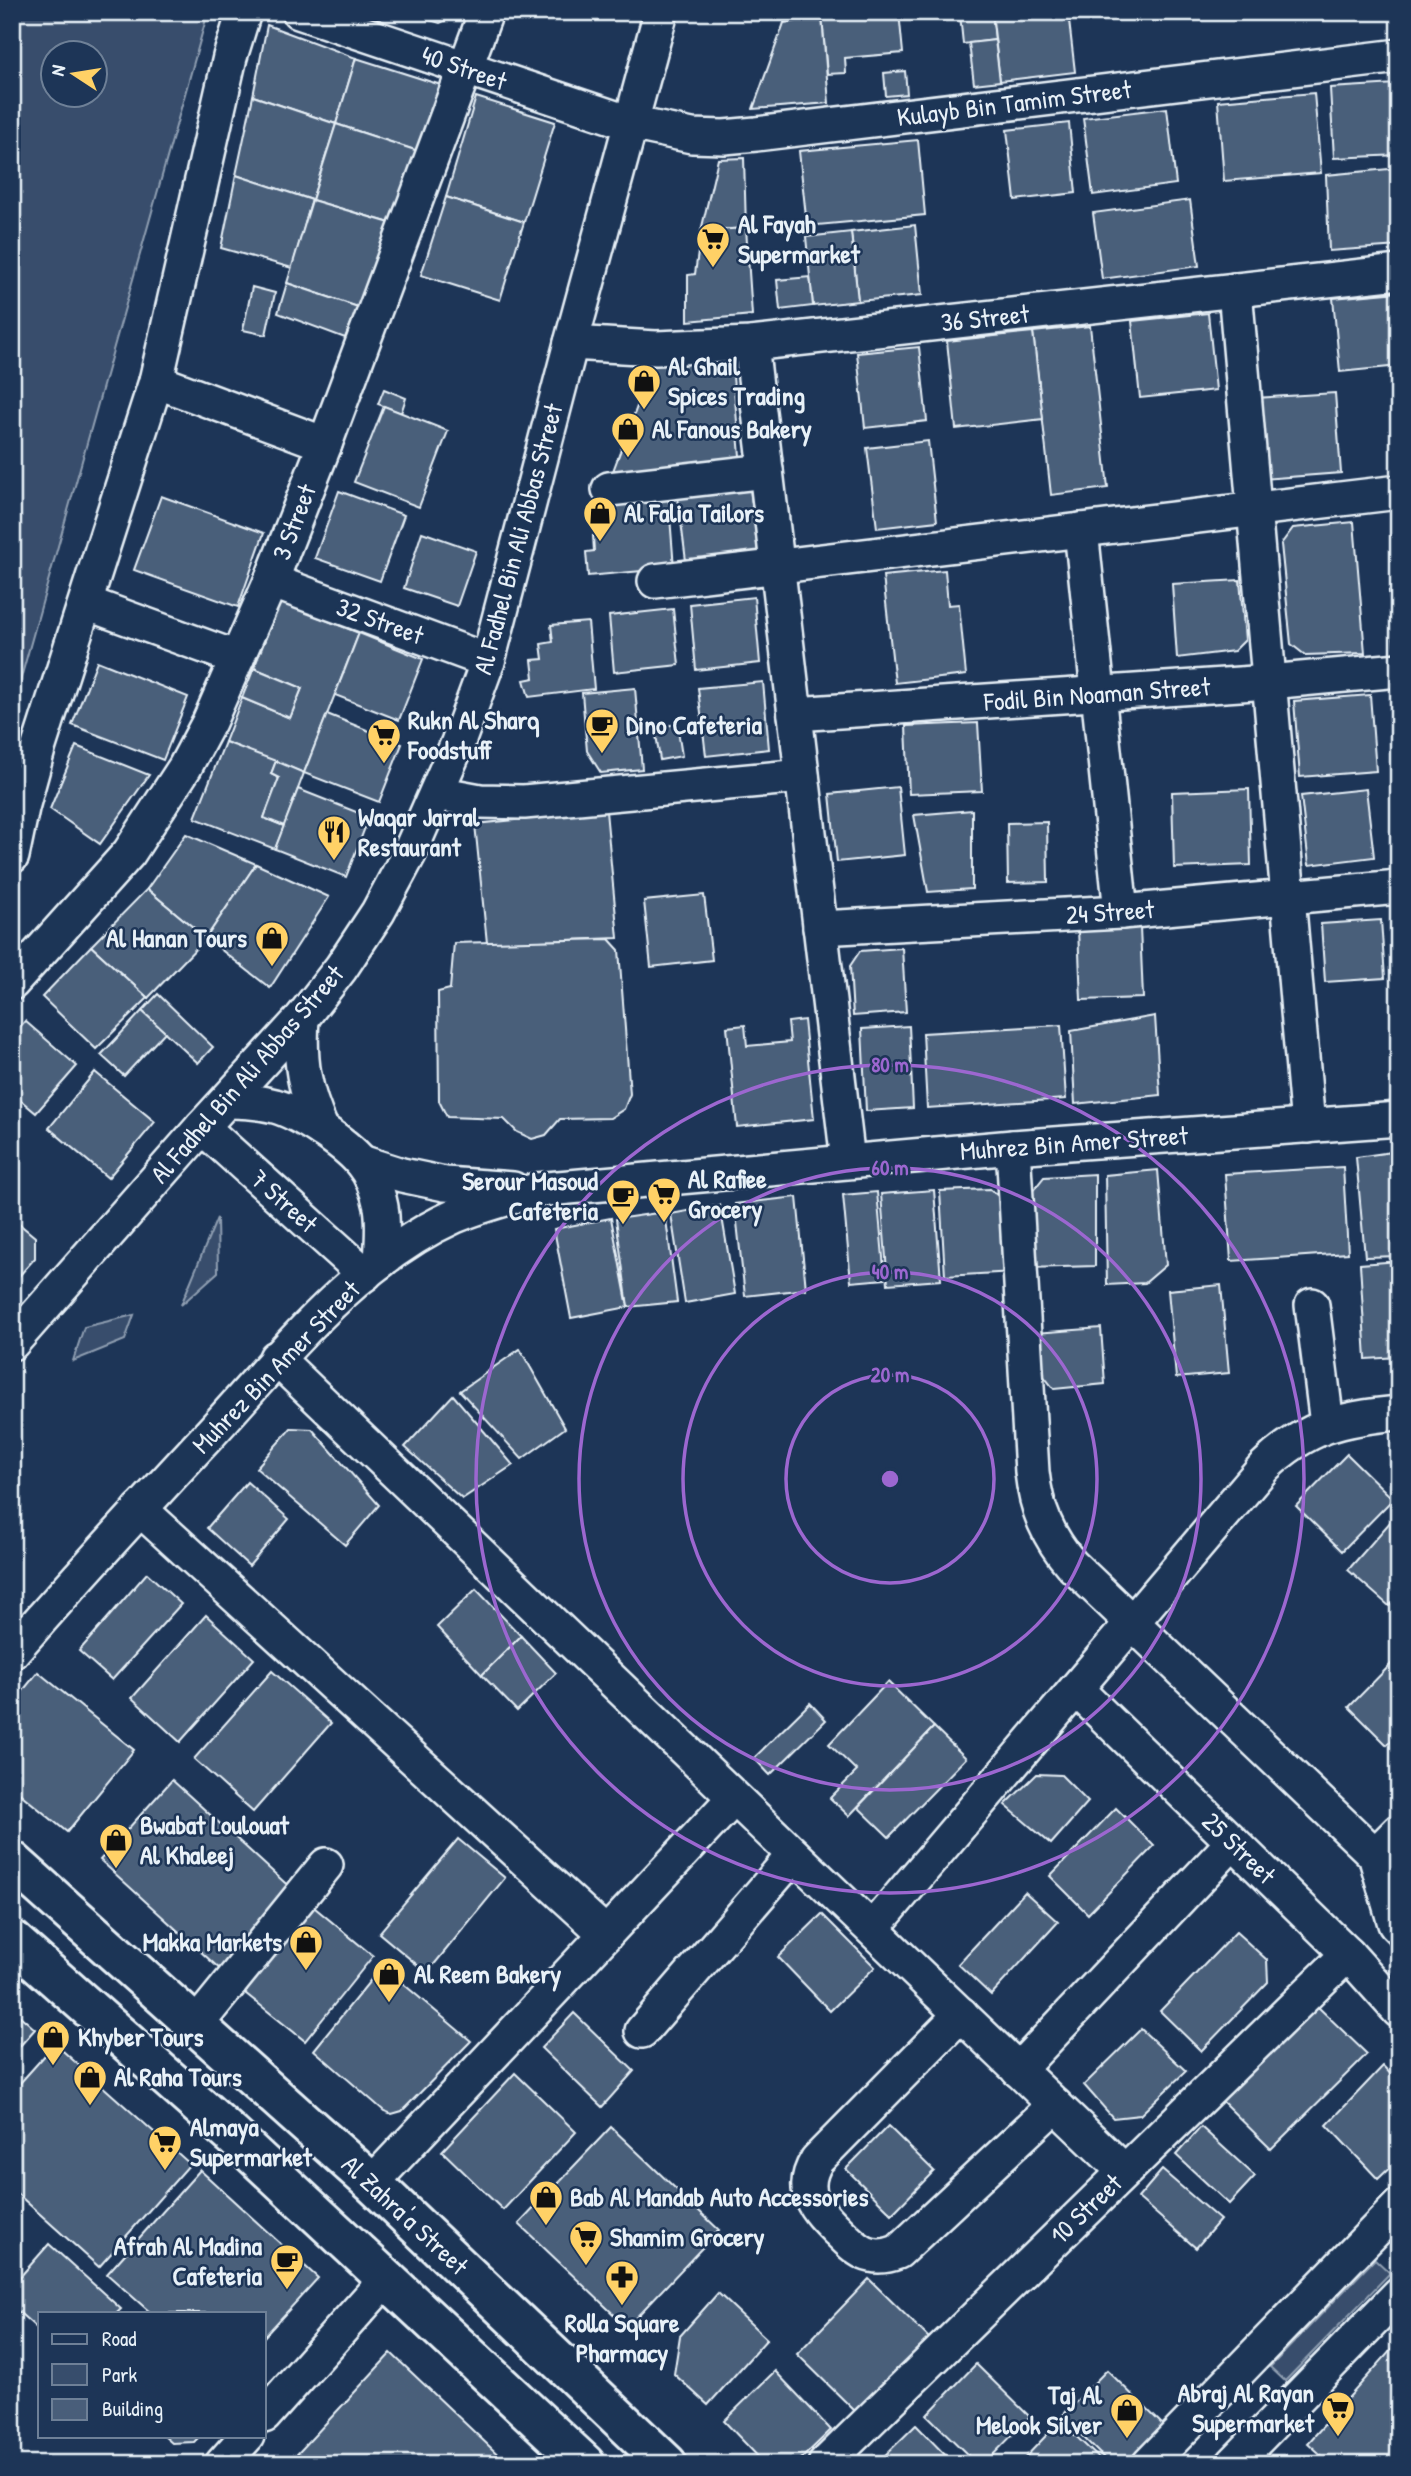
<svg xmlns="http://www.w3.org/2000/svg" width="1411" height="2476" viewBox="0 0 1411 2476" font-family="'Patrick Hand',sans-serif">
<rect width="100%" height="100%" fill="#1d3557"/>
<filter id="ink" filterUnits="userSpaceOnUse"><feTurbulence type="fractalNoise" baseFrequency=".0143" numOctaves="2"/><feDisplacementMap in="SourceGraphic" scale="14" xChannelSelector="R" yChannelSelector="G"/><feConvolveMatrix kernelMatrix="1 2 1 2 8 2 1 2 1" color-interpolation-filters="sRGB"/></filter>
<g filter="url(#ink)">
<!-- green -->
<g fill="#374d6c" stroke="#909fb2" stroke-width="2" fill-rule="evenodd">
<path d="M12,12H208L12,710ZM52,52H94V94H52Z"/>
<polygon points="217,1218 218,1272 181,1305"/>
<polygon points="134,1315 125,1340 73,1361 84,1327"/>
<polygon points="1375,2259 1390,2273 1285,2381 1270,2367"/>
</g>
<!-- building -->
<g fill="#495e7a" stroke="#e8f1f8" stroke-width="2">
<polygon points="403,12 465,12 440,23"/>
<polygon points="787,12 850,12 850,15 784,23"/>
<polygon points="883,12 899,12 903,53 845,58 846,73 827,74 822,17"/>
<polygon points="975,12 992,12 995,40 963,44 960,14"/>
<polygon points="992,12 1068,12 1075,72 1000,81"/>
<polygon points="822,17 829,103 753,109 784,23"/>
<polygon points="267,25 356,58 336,124 253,96"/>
<polygon points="995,40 1000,81 974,84 969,43"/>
<polygon points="356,58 444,86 418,151 336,124"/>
<polygon points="905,71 907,94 886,96 884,73"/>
<polygon points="1396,84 1399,155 1334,158 1330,88"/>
<polygon points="1314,93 1321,173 1224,181 1218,101"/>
<polygon points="253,96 336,124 312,200 236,175"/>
<polygon points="476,97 555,122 524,222 446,197"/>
<polygon points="1167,108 1176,184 1093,195 1083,118"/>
<polygon points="1069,123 1076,193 1015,200 1007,130"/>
<polygon points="336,124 418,151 390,223 312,200"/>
<polygon points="918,140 925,215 807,226 799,151"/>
<polygon points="744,158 746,228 701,231 718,159"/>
<polygon points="1399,168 1399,246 1329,251 1326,175"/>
<polygon points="236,175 312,200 292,268 221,248"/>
<polygon points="446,197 524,222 500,300 421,275"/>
<polygon points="312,200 390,223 358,307 287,283"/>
<polygon points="1190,200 1199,266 1102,279 1093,213"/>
<polygon points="915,225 922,295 858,301 851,232"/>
<polygon points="746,228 752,315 688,321 688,275 695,274 701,231"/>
<polygon points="851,232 858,301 813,306 806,237"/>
<polygon points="810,277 813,306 780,310 777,280"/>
<polygon points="287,283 358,307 345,338 278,313"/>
<polygon points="252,287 275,293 266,335 243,330"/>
<polygon points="1399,292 1399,366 1340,372 1333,298"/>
<polygon points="1208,313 1216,390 1140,398 1132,321"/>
<polygon points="1090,326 1108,488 1051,495 1033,332"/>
<polygon points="1033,332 1043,419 956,429 947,341"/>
<polygon points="919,347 927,421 865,428 857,353"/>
<polygon points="731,354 741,467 610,479 654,361"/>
<polygon points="384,389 406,398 401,413 378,404"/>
<polygon points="1335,393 1341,473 1261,479 1255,398"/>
<polygon points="384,406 448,431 419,507 354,482"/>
<polygon points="928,441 937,521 877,528 867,448"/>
<polygon points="749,480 758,552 686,561 677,490"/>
<polygon points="339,491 404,515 380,581 315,558"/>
<polygon points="668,491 674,568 588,576 586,552 594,551 593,536 603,535 601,513 608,512 607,496"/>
<polygon points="161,496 264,533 238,607 134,570"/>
<polygon points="1354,522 1365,653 1305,655 1291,644 1281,544 1293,528"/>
<polygon points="422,532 476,551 457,606 404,588"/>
<polygon points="945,570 948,605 959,604 966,675 895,683 883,576"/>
<polygon points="1240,580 1245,640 1234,651 1177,658 1172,584"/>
<polygon points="1399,590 1399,648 1395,649 1389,591"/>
<polygon points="754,597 760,663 696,670 690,604"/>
<polygon points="280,602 359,633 304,773 225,742 242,698 290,718 302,688 254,668"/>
<polygon points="673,609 679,665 614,672 609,616"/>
<polygon points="588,622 594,689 529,697 524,680 534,678 532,660 543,659 541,644 553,642 551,625"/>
<polygon points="359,633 423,659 399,720 335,695"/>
<polygon points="97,661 188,697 163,760 72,725"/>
<polygon points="254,668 302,688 290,718 242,698"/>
<polygon points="763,682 769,749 706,756 698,688"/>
<polygon points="635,688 642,769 601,773 587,751 582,693"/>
<polygon points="1370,695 1376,771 1300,777 1294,701"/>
<polygon points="1399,695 1399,769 1394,696"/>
<polygon points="327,714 402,744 379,802 304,773"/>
<polygon points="978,723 982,791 909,794 906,726"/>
<polygon points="677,724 682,756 660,760 655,728"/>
<polygon points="225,742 276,761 271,774 279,778 264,818 284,826 275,849 195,818"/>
<polygon points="76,746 149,775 100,844 50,809"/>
<polygon points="276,761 304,773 284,826 264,818 279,778 271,774"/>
<polygon points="898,787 905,855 837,862 830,794"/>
<polygon points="298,789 369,817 346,877 275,849"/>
<polygon points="1249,789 1251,865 1174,868 1172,792"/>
<polygon points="1366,789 1374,857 1309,865 1301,796"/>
<polygon points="972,810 972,889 928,892 914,815"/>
<polygon points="606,811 618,938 487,943 475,824"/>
<polygon points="1047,822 1048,882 1008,883 1007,823"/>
<polygon points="186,834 256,864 206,938 147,889"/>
<polygon points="256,864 329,897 270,988 206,938"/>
<polygon points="147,889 206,938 148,998 91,946"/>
<polygon points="704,895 712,960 651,967 644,901"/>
<polygon points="1381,920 1385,978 1325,982 1321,924"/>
<polygon points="1140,927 1143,998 1081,1000 1078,929"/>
<polygon points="609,939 619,950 630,1094 624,1109 610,1118 560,1119 546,1135 532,1139 517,1132 504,1119 447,1117 439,1101 438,992 450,989 454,943"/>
<polygon points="91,946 148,998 96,1049 42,997"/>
<polygon points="902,948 906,1012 853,1016 850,966 860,951"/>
<polygon points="158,994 213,1047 198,1063 142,1011"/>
<polygon points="142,1011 165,1032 124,1076 101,1055"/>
<polygon points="1155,1016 1160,1095 1075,1104 1071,1031"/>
<polygon points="804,1020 814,1119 737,1127 727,1027 745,1025 747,1046 790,1042 788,1022"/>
<polygon points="25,1021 77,1066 36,1113 12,1093 12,1036"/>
<polygon points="1061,1025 1066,1099 927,1108 923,1033"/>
<polygon points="909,1026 913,1108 866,1111 862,1029"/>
<polygon points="95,1072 155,1122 108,1178 49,1128"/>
<polygon points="1399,1151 1399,1256 1365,1257 1356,1157"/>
<polygon points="1343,1167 1348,1253 1231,1261 1225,1174"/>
<polygon points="1158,1170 1166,1265 1145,1283 1107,1285 1105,1175"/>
<polygon points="1095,1174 1095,1266 1028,1268 1024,1202 1044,1177"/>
<polygon points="990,1189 1006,1203 1014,1272 945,1276 940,1191"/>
<polygon points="934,1190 941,1280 888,1284 881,1194"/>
<polygon points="877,1192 885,1279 851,1282 843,1195"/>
<polygon points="797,1197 806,1289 745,1296 735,1204"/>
<polygon points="720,1205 735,1294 685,1303 671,1214"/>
<polygon points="665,1212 677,1302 628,1307 616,1219"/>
<polygon points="12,1218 35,1237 35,1258 12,1284"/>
<polygon points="611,1218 628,1307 571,1318 554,1229"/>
<polygon points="1399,1261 1399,1357 1366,1359 1360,1264"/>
<polygon points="1221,1285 1229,1373 1176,1378 1168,1290"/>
<polygon points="1101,1328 1105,1384 1054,1389 1039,1370 1035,1333"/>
<polygon points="520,1349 565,1428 522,1459 460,1391"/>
<polygon points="453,1395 513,1465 462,1499 405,1447"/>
<polygon points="291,1428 312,1429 379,1505 345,1545 256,1468"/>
<polygon points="1347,1454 1393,1499 1342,1551 1296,1506"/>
<polygon points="247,1482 289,1519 249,1566 207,1528"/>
<polygon points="1399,1512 1399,1596 1389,1606 1348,1570"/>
<polygon points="147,1573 181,1604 112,1680 79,1651"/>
<polygon points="476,1589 521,1636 482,1675 437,1627"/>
<polygon points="206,1615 254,1659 180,1742 132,1698"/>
<polygon points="521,1636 556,1673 517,1711 482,1675"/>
<polygon points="1399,1656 1399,1733 1387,1745 1349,1707"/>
<polygon points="272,1671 331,1723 253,1812 194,1759"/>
<polygon points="38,1672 134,1750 67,1832 12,1787 12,1704"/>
<polygon points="888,1682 934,1727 849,1816 830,1798 857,1771 829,1744"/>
<polygon points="810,1703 826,1720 770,1775 754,1758"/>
<polygon points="934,1727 966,1758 889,1837 858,1807"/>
<polygon points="1037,1774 1061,1775 1088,1802 1051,1844 1005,1805"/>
<polygon points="172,1780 294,1891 222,1971 100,1860"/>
<polygon points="1116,1808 1154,1846 1088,1914 1050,1876"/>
<polygon points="458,1839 505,1878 427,1973 379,1933"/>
<polygon points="1025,1892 1058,1922 991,1995 958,1964"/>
<polygon points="309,1903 373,1956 305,2041 240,1989"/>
<polygon points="822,1914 875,1967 830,2011 778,1957"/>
<polygon points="1236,1932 1267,1960 1268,1982 1201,2051 1160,2011"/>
<polygon points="382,1966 471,2041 402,2111 392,2114 384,2111 314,2050"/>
<polygon points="1316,2005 1367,2054 1271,2149 1220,2099"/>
<polygon points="12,2009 35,2029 12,2055"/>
<polygon points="574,2013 634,2071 602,2107 541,2048"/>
<polygon points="1141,2029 1186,2071 1140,2115 1113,2118 1084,2085"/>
<polygon points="55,2044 190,2164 99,2267 12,2189 12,2092"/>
<polygon points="1383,2066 1399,2083 1399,2159 1378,2179 1327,2125"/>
<polygon points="515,2073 576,2132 503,2210 442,2151"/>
<polygon points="888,2126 934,2171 892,2214 846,2169"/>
<polygon points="611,2127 719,2230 627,2327 519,2224"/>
<polygon points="1201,2127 1255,2176 1229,2204 1176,2155"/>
<polygon points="200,2170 318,2278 264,2337 264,2313 151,2313 107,2274"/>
<polygon points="1162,2170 1220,2220 1196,2248 1138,2198"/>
<polygon points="49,2244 121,2309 117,2313 40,2313 40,2331 12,2306 12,2286"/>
<polygon points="869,2279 930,2339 858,2414 797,2354"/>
<polygon points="718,2293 767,2339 708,2405 674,2374 680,2336"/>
<polygon points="1399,2341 1399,2464 1331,2464 1308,2443"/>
<polygon points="391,2353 508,2464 288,2464"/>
<polygon points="976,2364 1030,2417 984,2464 977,2464 927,2415"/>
<polygon points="1107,2370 1164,2426 1127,2464 1110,2464 1062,2416"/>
<polygon points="775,2371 831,2430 796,2464 765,2464 724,2421"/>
<polygon points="1060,2421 1105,2464 1019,2464"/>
<polygon points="916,2425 954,2464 876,2464"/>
<polygon points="164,2436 200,2436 194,2442 172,2443"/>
</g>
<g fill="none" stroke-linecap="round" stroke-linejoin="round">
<!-- minor casing -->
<g stroke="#e8f1f8" stroke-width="38">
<g id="minor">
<polyline points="299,12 630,123 692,136 724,137 756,134 1399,56"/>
<polyline points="1235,290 1308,1126"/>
<polyline points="571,343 656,348 751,344 1399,272"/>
<polyline points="751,344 848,1161"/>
<polyline points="156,381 325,444"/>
<polyline points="609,489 766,471"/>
<polyline points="1081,530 1121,912"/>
<polyline points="271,581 488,661"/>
<polyline points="655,581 1399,492"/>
<polyline points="86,603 237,658"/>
<polyline points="795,714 1269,682 1399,670"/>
<polyline points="437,793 480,801 524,802 802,776"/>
<polyline points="12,856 22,808 39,746 156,381 230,57 244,12"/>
<polyline points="820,928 1121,912 1399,887"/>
<polyline points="12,983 129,853 185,767 209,722 271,581 325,444 486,12"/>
<path d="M302,1018C299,1062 304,1090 322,1130"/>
<path d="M227,1101C243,1101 259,1102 275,1106C300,1113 345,1143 361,1162C371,1174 378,1192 381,1207C384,1224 382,1244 381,1261"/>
<polyline points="202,1127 365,1274"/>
<path d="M1013,1147L1032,1472C1036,1509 1048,1537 1072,1565L1375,1855L1395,1924L1399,1928"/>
<polyline points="361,1162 402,1175 445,1184 513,1189"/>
<polyline points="1312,1305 1327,1424"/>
<polyline points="12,1343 202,1127 302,1018 341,968 378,912 409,854 457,745 488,661 571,343 661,12"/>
<polyline points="276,1358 1124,2171"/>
<polyline points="140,1509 606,1934"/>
<path d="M12,1652C76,1579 142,1507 208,1436C282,1356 353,1262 455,1216C481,1205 509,1198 536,1190L1013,1147L1399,1119"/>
<polyline points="1076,1689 1348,1954 1399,2011"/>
<polyline points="1375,1855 1399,1831"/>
<path d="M872,1929L1264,1467C1306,1426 1342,1418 1399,1413"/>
<path d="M961,2014L817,2160C798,2191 815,2208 837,2230C857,2250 869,2263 898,2252L1055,2105"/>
<polyline points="197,2024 326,1865"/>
<polyline points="642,2031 794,1855"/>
<polyline points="1018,2070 1233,1842"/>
<polyline points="372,2183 734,1798"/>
<polyline points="264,2416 387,2278"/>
<polyline points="222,2464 247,2436"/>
<polyline points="825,2464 1348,1954"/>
<polyline points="1149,2464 1399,2206"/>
<polyline points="1233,2464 1399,2294"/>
</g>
</g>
<!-- major casing -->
<g stroke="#e8f1f8" stroke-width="44">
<g id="major">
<polyline points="12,1861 372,2183 667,2464"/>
<polyline points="12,1940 232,2135 585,2464"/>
</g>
</g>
<!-- minor -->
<use href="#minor" stroke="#1d3557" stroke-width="33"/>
<!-- major -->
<use href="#major" stroke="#1d3557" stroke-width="38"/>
</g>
</g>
<!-- distance rings -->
<g fill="none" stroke="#9c67d0" stroke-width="3.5">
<circle cx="890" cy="1479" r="104"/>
<circle cx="890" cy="1479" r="207"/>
<circle cx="890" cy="1479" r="311"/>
<circle cx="890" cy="1479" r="414"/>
</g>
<!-- icons -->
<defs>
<g id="supermarket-pin" transform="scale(1.75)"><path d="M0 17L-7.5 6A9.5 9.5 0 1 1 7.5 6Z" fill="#ffd166" stroke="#1d3557"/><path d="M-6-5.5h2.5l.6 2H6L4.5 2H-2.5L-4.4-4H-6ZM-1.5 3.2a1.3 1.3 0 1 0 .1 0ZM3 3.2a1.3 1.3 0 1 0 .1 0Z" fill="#111"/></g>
<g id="shop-pin" transform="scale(1.75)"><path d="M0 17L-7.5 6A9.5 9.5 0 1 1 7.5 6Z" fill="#ffd166" stroke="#1d3557"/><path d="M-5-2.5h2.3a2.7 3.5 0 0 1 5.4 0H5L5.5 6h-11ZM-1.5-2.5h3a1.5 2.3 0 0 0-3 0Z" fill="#111"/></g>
<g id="cafe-pin" transform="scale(1.75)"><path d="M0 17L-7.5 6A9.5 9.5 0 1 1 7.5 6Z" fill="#ffd166" stroke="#1d3557"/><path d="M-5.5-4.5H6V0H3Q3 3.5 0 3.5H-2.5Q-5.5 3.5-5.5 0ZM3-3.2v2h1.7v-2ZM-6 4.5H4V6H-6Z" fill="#111"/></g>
<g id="restaurant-pin" transform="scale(1.75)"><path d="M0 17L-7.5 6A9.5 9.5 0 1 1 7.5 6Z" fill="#ffd166" stroke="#1d3557"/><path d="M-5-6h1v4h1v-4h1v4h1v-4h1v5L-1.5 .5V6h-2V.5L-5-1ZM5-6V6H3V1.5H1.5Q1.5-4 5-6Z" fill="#111"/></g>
<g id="pharmacy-pin" transform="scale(1.75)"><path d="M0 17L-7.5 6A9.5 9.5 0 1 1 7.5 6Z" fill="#ffd166" stroke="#1d3557"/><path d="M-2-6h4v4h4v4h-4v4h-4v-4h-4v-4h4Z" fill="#111"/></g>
</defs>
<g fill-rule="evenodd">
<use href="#supermarket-pin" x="713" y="239"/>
<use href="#shop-pin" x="644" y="381"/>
<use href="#shop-pin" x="628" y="429"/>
<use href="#shop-pin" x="600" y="513"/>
<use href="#cafe-pin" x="602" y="725"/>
<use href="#supermarket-pin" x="384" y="735"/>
<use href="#restaurant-pin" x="334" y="832"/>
<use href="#shop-pin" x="272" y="938"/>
<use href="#supermarket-pin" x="664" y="1194"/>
<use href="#cafe-pin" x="623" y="1196"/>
<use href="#shop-pin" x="116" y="1840"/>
<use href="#shop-pin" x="306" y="1942"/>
<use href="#shop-pin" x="389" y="1974"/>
<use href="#shop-pin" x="53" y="2037"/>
<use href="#shop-pin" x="90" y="2077"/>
<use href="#supermarket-pin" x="165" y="2142"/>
<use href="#shop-pin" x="546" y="2197"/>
<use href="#supermarket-pin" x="586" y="2237"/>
<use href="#cafe-pin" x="287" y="2261"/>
<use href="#pharmacy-pin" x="622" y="2277"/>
<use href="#supermarket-pin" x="1338" y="2408"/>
<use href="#shop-pin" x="1127" y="2410"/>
</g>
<g text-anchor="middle" stroke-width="5" stroke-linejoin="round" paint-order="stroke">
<!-- street labels -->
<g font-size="26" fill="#e8f1f8" stroke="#1d3557">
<text transform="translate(464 68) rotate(19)" y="9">40 Street</text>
<text transform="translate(1014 103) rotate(-7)" y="9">Kulayb Bin Tamim Street</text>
<text transform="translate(985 318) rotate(-6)" y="9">36 Street</text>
<text transform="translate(294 522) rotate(-69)" y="9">3 Street</text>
<text transform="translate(518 539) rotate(-75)" y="9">Al Fadhel Bin Ali Abbas Street</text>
<text transform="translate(380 621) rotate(20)" y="9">32 Street</text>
<text transform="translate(1097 694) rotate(-4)" y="9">Fodil Bin Noaman Street</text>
<text transform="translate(1110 912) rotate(-4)" y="9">24 Street</text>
<text transform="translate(247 1074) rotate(-49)" y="9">Al Fadhel Bin Ali Abbas Street</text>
<text transform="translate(1074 1143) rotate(-4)" y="9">Muhrez Bin Amer Street</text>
<text transform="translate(284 1201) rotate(42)" y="9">7 Street</text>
<text transform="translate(276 1367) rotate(-46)" y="9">Muhrez Bin Amer Street</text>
<text transform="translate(1239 1848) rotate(44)" y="9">25 Street</text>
<text transform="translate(1086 2209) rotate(-44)" y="9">10 Street</text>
<text transform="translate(405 2215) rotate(43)" y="9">Al Zahra'a Street</text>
</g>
<!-- poi labels -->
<g font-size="26" font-weight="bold" fill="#e8f1f8" stroke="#1d3557" text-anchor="start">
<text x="738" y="233">Al Fayah<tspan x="738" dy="30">Supermarket</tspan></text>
<text x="668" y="375">Al Ghail<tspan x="668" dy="30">Spices Trading</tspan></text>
<text x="652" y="438">Al Fanous Bakery</text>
<text x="624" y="522">Al Falia Tailors</text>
<text x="408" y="729">Rukn Al Sharq<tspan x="408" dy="30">Foodstuff</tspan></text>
<text x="626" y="734">Dino Cafeteria</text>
<text x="358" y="826">Waqar Jarral<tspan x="358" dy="30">Restaurant</tspan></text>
<text x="247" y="947" text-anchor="end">Al Hanan Tours</text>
<text x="688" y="1188">Al Rafiee<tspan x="688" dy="30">Grocery</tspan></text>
<text x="598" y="1190" text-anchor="end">Serour Masoud<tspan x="598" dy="30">Cafeteria</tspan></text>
<text x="140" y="1834">Bwabat Loulouat<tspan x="140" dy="30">Al Khaleej</tspan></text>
<text x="282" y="1951" text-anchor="end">Makka Markets</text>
<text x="414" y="1983">Al Reem Bakery</text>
<text x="78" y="2046">Khyber Tours</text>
<text x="114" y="2086">Al Raha Tours</text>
<text x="190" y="2136">Almaya<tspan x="190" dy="30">Supermarket</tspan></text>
<text x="570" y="2206">Bab Al Mandab Auto Accessories</text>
<text x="610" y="2246">Shamim Grocery</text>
<text x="262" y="2255" text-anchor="end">Afrah Al Madina<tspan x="262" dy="30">Cafeteria</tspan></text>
<text x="622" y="2332" text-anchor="middle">Rolla Square<tspan x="622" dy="30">Pharmacy</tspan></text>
<text x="1314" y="2402" text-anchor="end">Abraj Al Rayan<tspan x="1314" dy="30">Supermarket</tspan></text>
<text x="1102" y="2404" text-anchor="end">Taj Al<tspan x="1102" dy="30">Melook Silver</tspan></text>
</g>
</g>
<circle cx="890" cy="1479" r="10" fill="#9c67d0" stroke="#1d3557" stroke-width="3.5"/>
<g font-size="21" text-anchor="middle" font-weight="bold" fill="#9c67d0" stroke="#1d3557" stroke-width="5" stroke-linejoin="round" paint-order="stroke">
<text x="890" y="1072">80 m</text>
<text x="890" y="1175">60 m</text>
<text x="890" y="1279">40 m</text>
<text x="890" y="1382">20 m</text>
</g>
<!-- margin -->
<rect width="1411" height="2476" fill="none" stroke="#1d3557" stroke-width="42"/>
<rect x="21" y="21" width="1369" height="2434" fill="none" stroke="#e8f1f8" stroke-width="2.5" filter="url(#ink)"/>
<!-- legend -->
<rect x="38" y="2312" width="228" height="126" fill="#1d3557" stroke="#6e8097" stroke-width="2"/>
<rect x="52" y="2334" width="35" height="10" fill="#1d3557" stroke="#6e8097" stroke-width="2"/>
<text x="102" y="2346" font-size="21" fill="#e8f1f8">Road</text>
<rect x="52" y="2364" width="35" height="21" fill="#374d6c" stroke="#6e8097" stroke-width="2"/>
<text x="102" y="2382" font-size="21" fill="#e8f1f8">Park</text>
<rect x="52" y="2399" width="35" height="21" fill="#495e7a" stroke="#6e8097" stroke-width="2"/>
<text x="102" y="2416" font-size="21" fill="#e8f1f8">Building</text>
<!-- north arrow -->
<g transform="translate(74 74) rotate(282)"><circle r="33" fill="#1d3557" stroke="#6e8097" stroke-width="2"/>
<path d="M0-5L12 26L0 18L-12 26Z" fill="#ffd166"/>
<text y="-10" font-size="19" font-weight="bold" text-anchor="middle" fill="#e8f1f8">N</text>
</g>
</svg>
